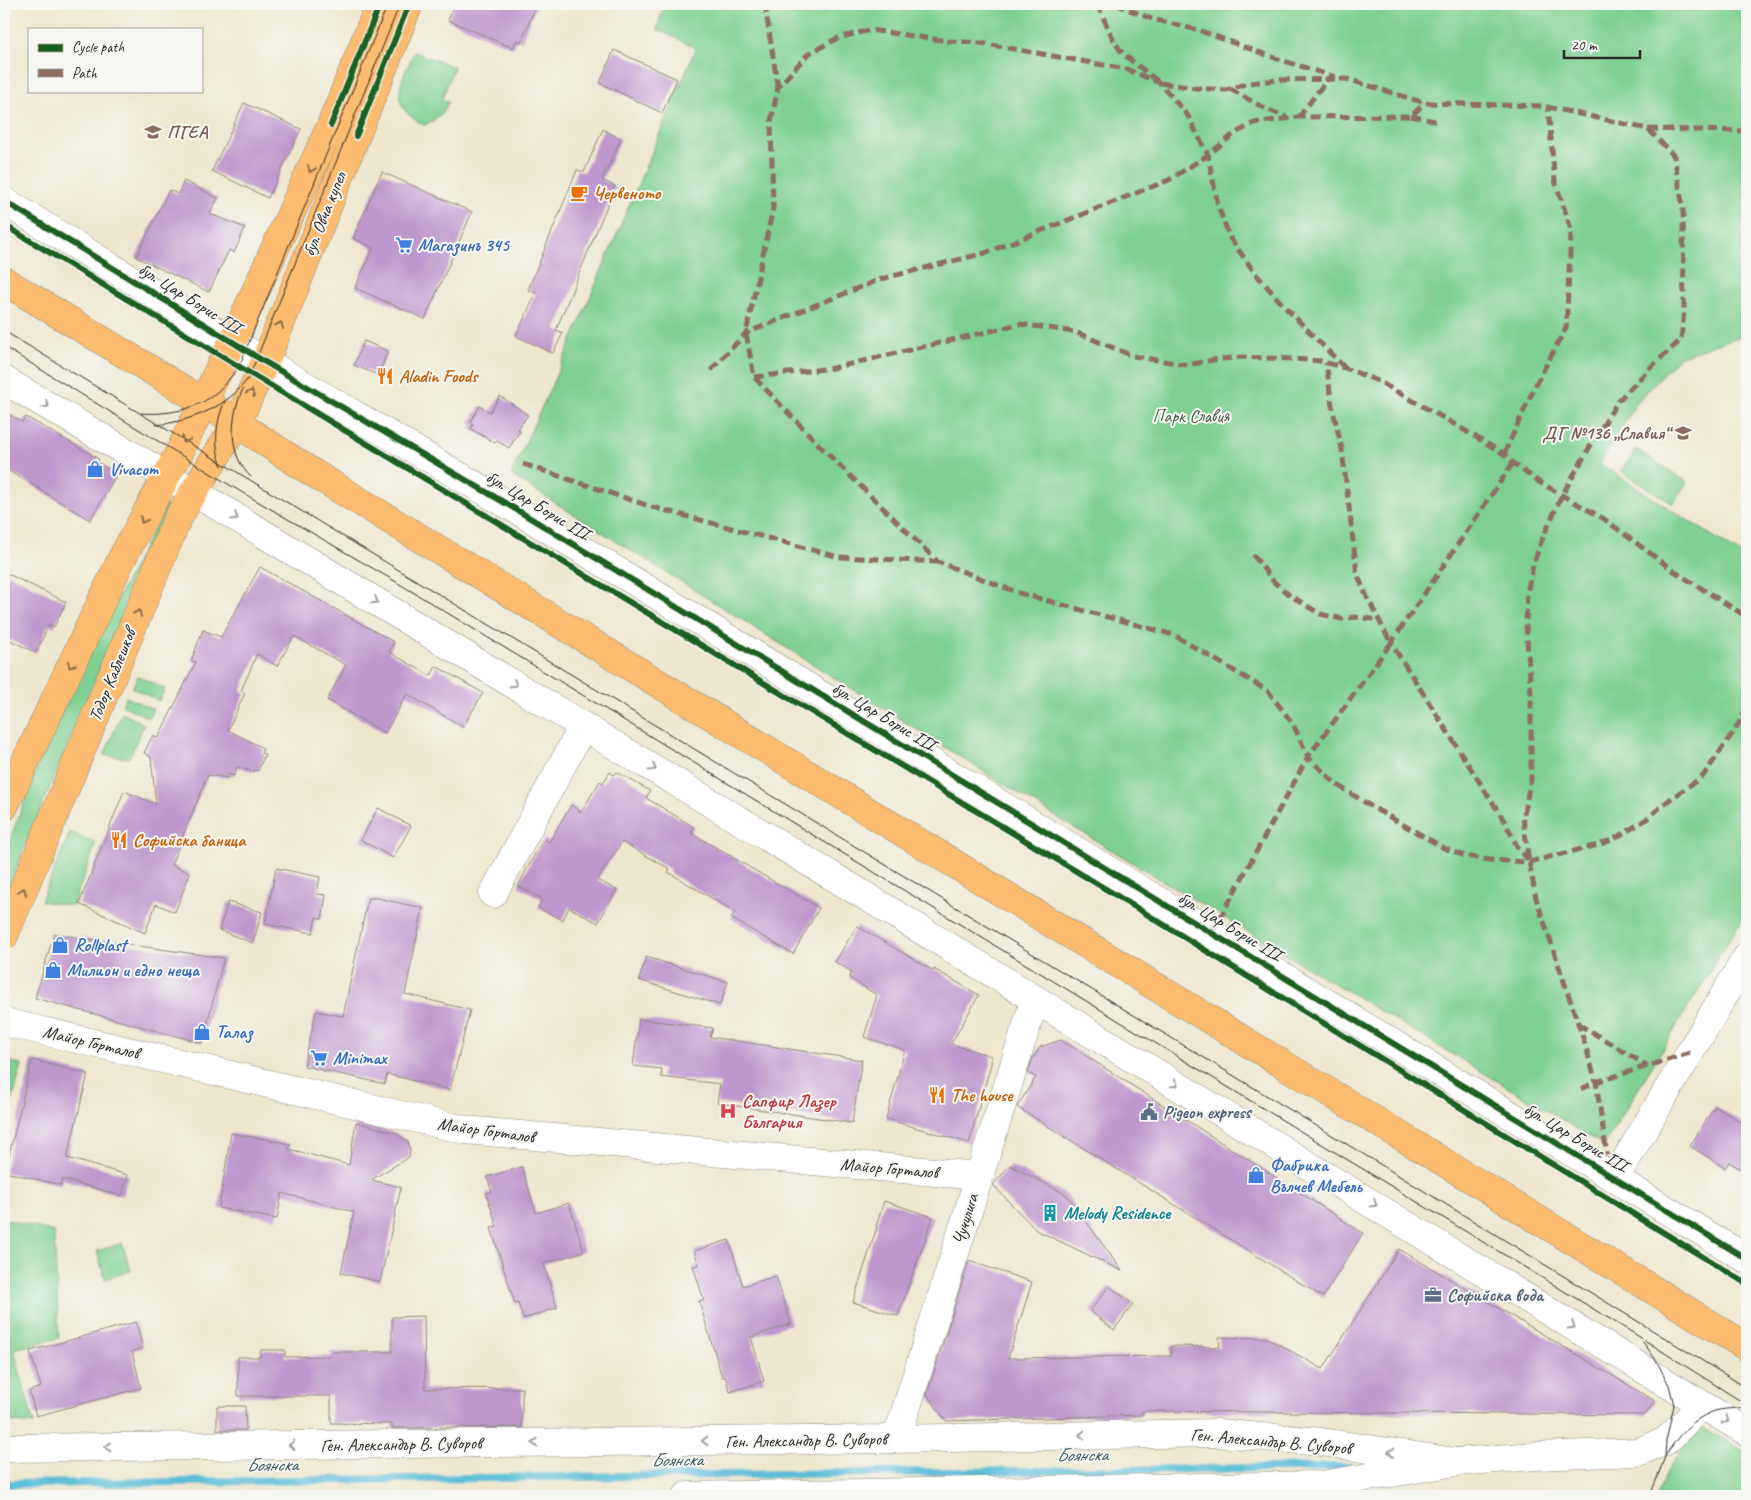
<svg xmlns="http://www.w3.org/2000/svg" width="1751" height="1500" viewBox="0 0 1751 1500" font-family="Caveat,sans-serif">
<rect width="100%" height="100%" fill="#f6f6f2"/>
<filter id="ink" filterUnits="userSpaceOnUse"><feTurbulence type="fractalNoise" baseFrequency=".02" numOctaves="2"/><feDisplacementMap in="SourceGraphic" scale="10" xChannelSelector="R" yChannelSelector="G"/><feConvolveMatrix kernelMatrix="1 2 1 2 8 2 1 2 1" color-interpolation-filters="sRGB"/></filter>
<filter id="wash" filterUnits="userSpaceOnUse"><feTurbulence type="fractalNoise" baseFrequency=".0096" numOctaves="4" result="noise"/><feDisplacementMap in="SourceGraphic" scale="20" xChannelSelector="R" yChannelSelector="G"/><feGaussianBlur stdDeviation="1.12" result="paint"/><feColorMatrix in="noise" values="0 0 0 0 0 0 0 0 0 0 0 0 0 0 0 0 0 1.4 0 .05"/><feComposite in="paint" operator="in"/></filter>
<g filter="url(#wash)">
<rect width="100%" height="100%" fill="#eee7cf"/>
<!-- green -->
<g fill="#7ed091" stroke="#547e5e">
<polygon points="664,4 1747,4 1747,334 1679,357 1637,402 1600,464 1747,558 1747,911 1604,1145 1058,818 511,475 569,347 696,48 657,29"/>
<path d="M414,52L454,67L442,99L448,102C444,113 435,121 424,125C385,104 401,84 414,52Z"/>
<polygon points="1636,449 1687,482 1673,504 1621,471"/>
<polygon points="166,505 167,507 4,897 4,855 48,739 106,621"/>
<polygon points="138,676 165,689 159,701 132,688"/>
<polygon points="126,697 153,709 149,718 122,705"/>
<polygon points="122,713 144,724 129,758 104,755"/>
<polygon points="70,832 96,843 73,906 41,901"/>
<polygon points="4,1060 22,1065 12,1102 4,1100"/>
<polygon points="4,1219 54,1232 59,1338 14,1349 34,1424 4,1421"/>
<polygon points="122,1243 131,1271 105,1279 97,1251"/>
<path d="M1702,1429L1713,1433L1747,1453V1496H1657C1665,1470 1681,1447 1702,1429Z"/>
</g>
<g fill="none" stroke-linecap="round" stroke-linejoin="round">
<!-- stream -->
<polyline stroke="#5abed8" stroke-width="8" points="4,1484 1350,1467"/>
</g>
<g id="blocks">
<!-- building -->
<g fill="#bd97cd">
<polygon points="455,4 537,4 521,42 517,40 513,48 448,20"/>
<polygon points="614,50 677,79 662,113 600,83"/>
<polygon points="244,103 301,129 268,198 212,171"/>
<polygon points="603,129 621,139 602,180 615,186 556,330 563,333 553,353 516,336 536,293 528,290 577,170 584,172"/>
<polygon points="382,172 472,212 425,319 355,288 373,248 353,238"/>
<polygon points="184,181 218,198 210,214 245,228 234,253 229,250 209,292 136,257 169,190 178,194"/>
<polygon points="364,341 388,351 378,375 354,365"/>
<polygon points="500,396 528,415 518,429 520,431 509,448 497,441 495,443 471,429 473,424 470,422 480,406 490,412"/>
<polygon points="4,411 22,422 26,417 99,459 97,462 117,474 90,520 4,468"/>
<polygon points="260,567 394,642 389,652 431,676 436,666 483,693 463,727 407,694 385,733 327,700 346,665 294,636 277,666 257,654 241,691 245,693 228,730 263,748 261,753 265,754 258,771 254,770 254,772 237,767 234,776 229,774 228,778 208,775 171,865 190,873 175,912 156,904 145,933 79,904 124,791 156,804 151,757 144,753 153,735 158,738 196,662 191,661 203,630 221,637"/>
<polygon points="4,572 66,602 54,627 49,624 36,653 4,637"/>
<polygon points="610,772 614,775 617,772 650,791 646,798 694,827 691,833 819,908 793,954 731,918 735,912 668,872 670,869 622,842 597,880 617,890 598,923 569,907 563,920 538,908 542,899 518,886 536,852 545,839 549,842 571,805 581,812 600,781 603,783"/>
<polygon points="378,808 411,826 393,858 361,840"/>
<polygon points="276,868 320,877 317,894 326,895 322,919 316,917 313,933 265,924"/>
<polygon points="368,898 377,898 423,908 405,994 470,1010 450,1090 387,1074 385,1084 304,1066 316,1011 343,1016"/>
<polygon points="228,902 262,912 253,943 219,930"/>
<polygon points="857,926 934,971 934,969 979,995 951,1044 991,1056 991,1064 969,1143 886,1119 905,1050 864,1037 877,995 849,978 852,972 835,962"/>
<polygon points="54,934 224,958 202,1043 35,998"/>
<polygon points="646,957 728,982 720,1005 639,980"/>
<polygon points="639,1019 713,1028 710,1037 862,1060 852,1123 717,1103 720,1084 661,1077 662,1069 633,1066"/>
<polygon points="1061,1040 1363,1233 1323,1297 1017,1107 1036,1077 1028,1073 1033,1058 1040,1047"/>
<polygon points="32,1060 88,1074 67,1158 128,1175 122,1196 62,1179 61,1185 5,1172"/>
<polygon points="1715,1106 1747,1126 1747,1173 1729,1162 1725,1168 1690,1146"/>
<polygon points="356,1122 396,1133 408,1142 410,1150 409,1157 371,1180 401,1187 380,1282 341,1273 354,1212 282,1193 277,1219 219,1208 231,1133 290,1144 289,1149 349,1165"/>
<polygon points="1010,1165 1067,1195 1122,1271 1036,1230 993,1185"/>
<polygon points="522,1167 536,1213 569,1203 584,1251 544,1264 557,1308 523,1319 518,1303 515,1304 491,1228 497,1226 486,1193 492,1192 487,1177"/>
<polygon points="884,1201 933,1217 898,1316 853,1302 877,1227 876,1227"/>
<polygon points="729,1240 743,1286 776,1276 791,1324 751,1337 764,1381 730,1392 725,1376 722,1377 699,1301 704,1300 693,1266 699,1265 694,1251"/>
<polygon points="1399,1249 1655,1401 1645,1415 1142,1411 1142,1415 946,1421 927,1394 969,1261 1032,1282 1008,1358 1171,1356 1171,1346 1220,1347 1219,1337 1267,1338 1323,1369"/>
<polygon points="1109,1286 1133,1304 1114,1330 1090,1311"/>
<polygon points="424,1316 425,1389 522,1388 522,1427 392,1428 392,1424 331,1423 331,1396 238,1396 238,1357 260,1357 261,1350 285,1350 285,1357 331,1356 331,1352 392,1352 392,1317"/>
<polygon points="136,1322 143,1348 132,1351 141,1388 36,1416 29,1391 41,1387 30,1351"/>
<polygon points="217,1406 245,1406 246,1430 217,1430"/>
</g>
</g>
</g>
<g filter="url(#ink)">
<use href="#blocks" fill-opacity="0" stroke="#8c897d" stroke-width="1"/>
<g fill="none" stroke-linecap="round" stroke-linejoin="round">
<!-- minor casing -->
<g stroke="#8c897d" stroke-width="29">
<g id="minor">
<polyline points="4,201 265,362 517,510 1747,1259"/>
<polyline points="4,380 194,492 862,894 1747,1432"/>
<polyline points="493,894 583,726"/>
<polyline points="4,1022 465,1130 979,1176"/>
<polyline points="1615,1178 1747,957"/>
<polyline points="894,1439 901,1425 1035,999"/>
<polyline points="4,1448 894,1439 1217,1433 1322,1442 1456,1462"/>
<polyline points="687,1496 1322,1485 1456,1462 1536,1456 1638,1452 1666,1441 1701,1406"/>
</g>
</g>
<!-- major casing -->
<g stroke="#8c897d" stroke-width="29">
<g id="major">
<polyline points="4,281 204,402 313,473 1747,1347"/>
<polyline points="4,807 122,558 179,453 242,321 331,125 380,4"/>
<polyline points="4,936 177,520 186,504 237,423 265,362 409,4"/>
</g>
</g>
<!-- minor -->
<use href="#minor" stroke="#fff" stroke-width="28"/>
<!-- major -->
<use href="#major" stroke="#fdbc6f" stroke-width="28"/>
<!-- tram -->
<g stroke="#2b2b2b" stroke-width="1">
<polyline points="4,331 1406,1180 1747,1388"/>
<polyline points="4,347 238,490 393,580 1399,1191 1638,1336 1747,1405"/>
<path d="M243,389C230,416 227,455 251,477"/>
<path d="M141,413C167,415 197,410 217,392C225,385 231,376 238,369L388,4"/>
<path d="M156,425C192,421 228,407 249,377L400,4"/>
<path d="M222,466C213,446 216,420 225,401"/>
<polyline points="1643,1342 1656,1360 1669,1385 1674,1405 1666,1441 1665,1457 1650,1496"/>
<path d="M1666,1455C1677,1437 1691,1420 1712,1412C1722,1408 1736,1409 1747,1407"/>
</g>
<!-- quiet -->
<g stroke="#8d6e63" stroke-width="5" stroke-dasharray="10 5" stroke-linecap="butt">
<polyline points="769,4 766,13 778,87"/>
<polyline points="1097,4 1114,41 1123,54 1160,83 1196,88 1226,90 1249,83 1278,80 1347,79 1425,103 1543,106 1648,129 1674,156 1683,208 1684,310 1681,340 1652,366 1618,401 1592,443 1562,495 1541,542 1533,565 1527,593 1526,625 1531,694 1531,779 1523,818 1529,862 1536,898 1585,1044 1596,1082 1607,1155"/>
<polyline points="1115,4 1152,19 1198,30 1275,58 1335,77"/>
<polyline points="1230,89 1266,109 1286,117"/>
<polyline points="1411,116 1439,122"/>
<polyline points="1299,117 1329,77"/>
<polyline points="1648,129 1747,131"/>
<polyline points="1345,368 1283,305 1255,273 1230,238 1218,206 1208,155 1188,116 1160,83 1126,69 980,43 948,41 870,30 838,38 808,54 778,87 771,122 773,208 746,333 754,377 824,450 938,562 1019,593 1174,635 1268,691 1293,724 1308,757 1336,784 1372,807 1444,848 1465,856 1489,860 1529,862 1598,845 1614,839 1647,819 1665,803 1703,776 1735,730 1747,708"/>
<polyline points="711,370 746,333 881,279 985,253 1169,180 1208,155 1234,134 1254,123 1299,117 1411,116 1425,103"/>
<polyline points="754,377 833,368 1020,324 1075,332 1133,356 1188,365 1213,360 1240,357 1294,359 1320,361 1345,368 1378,381 1456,425 1504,454 1513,463 1539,482 1604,519 1674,571 1747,617"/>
<polyline points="1504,454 1537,382 1566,328 1571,235 1570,226 1555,181 1548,107"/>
<polyline points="1513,463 1391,643 1505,822 1518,848 1529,861"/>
<polyline points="523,464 652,507 839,557 938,562"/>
<polyline points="1253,555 1274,582 1288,594 1320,614 1342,619 1356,617 1379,620"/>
<polyline points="1211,932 1219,920 1308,757 1391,643 1367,597 1357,574 1342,449 1332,406 1326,363"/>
<polyline points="1578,1024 1648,1066"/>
<polyline points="1581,1089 1596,1082 1690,1053"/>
</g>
<!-- cycleway casing -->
<g stroke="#f6f6f2" stroke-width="9">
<g id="cycleway">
<polyline points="331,125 380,4"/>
<polyline points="356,136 409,4"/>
<polyline points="4,201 265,362 517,510 1747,1259"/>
<polyline points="4,225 1109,891 1747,1284"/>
</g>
</g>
<!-- cycleway -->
<use href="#cycleway" stroke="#1b5e20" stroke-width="6"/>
</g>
<!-- one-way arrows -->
<defs><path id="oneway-chevron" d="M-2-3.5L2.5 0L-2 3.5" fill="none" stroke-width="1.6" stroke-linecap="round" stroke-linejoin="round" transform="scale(1.25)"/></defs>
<g stroke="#8a6c4a">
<use href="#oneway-chevron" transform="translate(311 169) rotate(114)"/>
<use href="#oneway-chevron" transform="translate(280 325) rotate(-68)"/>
<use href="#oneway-chevron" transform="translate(251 393) rotate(-65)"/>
<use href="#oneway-chevron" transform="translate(185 440) rotate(116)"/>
<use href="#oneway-chevron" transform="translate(143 520) rotate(118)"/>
<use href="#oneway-chevron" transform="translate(138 613) rotate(-67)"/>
<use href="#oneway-chevron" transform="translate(71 665) rotate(115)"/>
<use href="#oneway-chevron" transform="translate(23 891) rotate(-68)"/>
</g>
<g stroke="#a0a0a0">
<use href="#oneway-chevron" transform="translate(46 405) rotate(31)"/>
<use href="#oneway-chevron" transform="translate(235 517) rotate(31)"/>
<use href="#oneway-chevron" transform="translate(375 601) rotate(31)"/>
<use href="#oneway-chevron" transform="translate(514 684) rotate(31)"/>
<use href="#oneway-chevron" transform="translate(653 768) rotate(31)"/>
<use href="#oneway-chevron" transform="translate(1175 1084) rotate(31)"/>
<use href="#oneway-chevron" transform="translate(1374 1204) rotate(31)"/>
<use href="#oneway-chevron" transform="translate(1572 1326) rotate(31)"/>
<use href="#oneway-chevron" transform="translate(1726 1420) rotate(31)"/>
<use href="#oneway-chevron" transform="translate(1082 1435) rotate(179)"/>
<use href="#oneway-chevron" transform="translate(705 1441) rotate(179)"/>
<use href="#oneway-chevron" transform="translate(535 1443) rotate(180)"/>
<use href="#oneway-chevron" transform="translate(292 1445) rotate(179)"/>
<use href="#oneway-chevron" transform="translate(108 1447) rotate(180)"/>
<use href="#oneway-chevron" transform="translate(1391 1452) rotate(-172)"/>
</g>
</g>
<!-- icons -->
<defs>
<g id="school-bare" transform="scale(1.35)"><path d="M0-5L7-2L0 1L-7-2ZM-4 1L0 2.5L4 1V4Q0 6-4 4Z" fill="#8d6e63" stroke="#f6f6f2" stroke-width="2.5" paint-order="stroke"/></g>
<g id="cafe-bare" transform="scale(1.35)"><path d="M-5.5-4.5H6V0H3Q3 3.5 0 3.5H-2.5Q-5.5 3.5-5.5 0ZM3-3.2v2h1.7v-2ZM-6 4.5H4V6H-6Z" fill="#e8710a" stroke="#f6f6f2" stroke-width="2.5" paint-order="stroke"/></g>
<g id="supermarket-bare" transform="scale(1.35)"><path d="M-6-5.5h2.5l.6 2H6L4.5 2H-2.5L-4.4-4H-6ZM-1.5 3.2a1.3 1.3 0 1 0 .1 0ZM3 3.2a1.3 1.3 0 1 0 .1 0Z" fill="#3f7fe0" stroke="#f6f6f2" stroke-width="2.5" paint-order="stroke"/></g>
<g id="restaurant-bare" transform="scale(1.35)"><path d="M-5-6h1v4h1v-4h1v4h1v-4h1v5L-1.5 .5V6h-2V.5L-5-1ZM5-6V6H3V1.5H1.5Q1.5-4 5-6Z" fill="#e8710a" stroke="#f6f6f2" stroke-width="2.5" paint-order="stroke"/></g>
<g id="shop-bare" transform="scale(1.35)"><path d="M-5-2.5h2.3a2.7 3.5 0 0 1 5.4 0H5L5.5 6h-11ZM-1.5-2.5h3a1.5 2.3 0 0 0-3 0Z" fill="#3f7fe0" stroke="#f6f6f2" stroke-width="2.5" paint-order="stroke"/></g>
<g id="hospital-bare" transform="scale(1.35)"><path d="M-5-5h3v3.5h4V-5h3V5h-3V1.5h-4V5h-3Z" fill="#e0444e" stroke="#f6f6f2" stroke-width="2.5" paint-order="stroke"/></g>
<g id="civic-bare" transform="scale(1.35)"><path d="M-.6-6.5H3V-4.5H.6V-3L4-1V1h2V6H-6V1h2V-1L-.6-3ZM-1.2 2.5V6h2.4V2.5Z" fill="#5c6f8a" stroke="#f6f6f2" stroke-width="2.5" paint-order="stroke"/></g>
<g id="building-bare" transform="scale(1.35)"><path d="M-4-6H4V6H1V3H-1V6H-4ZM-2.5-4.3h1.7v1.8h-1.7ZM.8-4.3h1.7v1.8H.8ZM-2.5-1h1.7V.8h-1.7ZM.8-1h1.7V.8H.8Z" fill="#0f9aa8" stroke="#f6f6f2" stroke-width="2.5" paint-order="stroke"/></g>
<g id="office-bare" transform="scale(1.35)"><path d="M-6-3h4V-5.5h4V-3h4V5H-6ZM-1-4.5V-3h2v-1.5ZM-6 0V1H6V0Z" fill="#5c6f8a" stroke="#f6f6f2" stroke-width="2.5" paint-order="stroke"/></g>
</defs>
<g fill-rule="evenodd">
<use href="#school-bare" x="153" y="132"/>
<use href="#cafe-bare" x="579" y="193"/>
<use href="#supermarket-bare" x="404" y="245"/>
<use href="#restaurant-bare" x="385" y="376"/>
<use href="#school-bare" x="1683" y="433"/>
<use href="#shop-bare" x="95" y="469"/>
<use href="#restaurant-bare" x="119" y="840"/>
<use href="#shop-bare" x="60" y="945"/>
<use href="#shop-bare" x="53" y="970"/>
<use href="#shop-bare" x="202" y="1032"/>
<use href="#supermarket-bare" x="319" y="1058"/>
<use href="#restaurant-bare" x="937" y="1095"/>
<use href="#hospital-bare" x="728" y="1111"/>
<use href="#civic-bare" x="1149" y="1112"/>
<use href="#shop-bare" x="1256" y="1175"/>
<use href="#building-bare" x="1050" y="1213"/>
<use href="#office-bare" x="1433" y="1295"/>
</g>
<g text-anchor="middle" stroke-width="4" stroke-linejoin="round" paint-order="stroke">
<!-- education labels -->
<g font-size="18" font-weight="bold" fill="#785e54" stroke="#f6f6f2" text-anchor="start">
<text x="167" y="138">ПГЕА</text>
<text x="1669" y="439" text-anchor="end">ДГ №136 „Славия“</text>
</g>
<!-- food labels -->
<g font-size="18" font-weight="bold" fill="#c56008" stroke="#f6f6f2" text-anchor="start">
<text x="593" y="199">Червеното</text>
<text x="399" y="382">Aladin Foods</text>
<text x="133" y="846">Софийска баница</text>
<text x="951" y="1101">The house</text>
</g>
<!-- street labels -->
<g font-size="18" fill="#2b2b2b" stroke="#f6f6f2">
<text transform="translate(324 214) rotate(-68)" y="6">бул. Овча купел</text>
<text transform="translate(190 298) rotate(32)" y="6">бул. Цар Борис III</text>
<text transform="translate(538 505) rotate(31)" y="6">бул. Цар Борис III</text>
<text transform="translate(112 675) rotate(-68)" y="6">Тодор Каблешков</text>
<text transform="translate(884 716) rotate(31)" y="6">бул. Цар Борис III</text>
<text transform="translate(1230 926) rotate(31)" y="6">бул. Цар Борис III</text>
<text transform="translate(91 1042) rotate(13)" y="6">Майор Горталов</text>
<text transform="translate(486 1130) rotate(8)" y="6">Майор Горталов</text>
<text transform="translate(1576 1137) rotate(31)" y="6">бул. Цар Борис III</text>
<text transform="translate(889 1168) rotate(5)" y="6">Майор Горталов</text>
<text transform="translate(965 1219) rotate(-73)" y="6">Чучулига</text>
<text transform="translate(806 1440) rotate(-1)" y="6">Ген. Александър В. Суворов</text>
<text transform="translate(1271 1441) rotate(5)" y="6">Ген. Александър В. Суворов</text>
<text transform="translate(401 1444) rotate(-1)" y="6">Ген. Александър В. Суворов</text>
</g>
<!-- shop labels -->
<g font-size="18" font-weight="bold" fill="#366cbe" stroke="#f6f6f2" text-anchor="start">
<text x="418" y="251">Магазинъ 345</text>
<text x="109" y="475">Vivacom</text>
<text x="74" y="951">Rollplast</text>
<text x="67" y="976">Милион и едно неща</text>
<text x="216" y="1038">Талаз</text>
<text x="333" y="1064">Minimax</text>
<text x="1270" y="1171">Фабрика<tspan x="1270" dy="21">Вълчев Мебель</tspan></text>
</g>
<!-- park labels -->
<g font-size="18" fill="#445d4a" stroke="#f6f6f2">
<text x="1191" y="422">Парк Славия</text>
</g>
<!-- health labels -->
<g font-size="18" font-weight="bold" fill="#be3a42" stroke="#f6f6f2" text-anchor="start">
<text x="742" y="1107">Сапфир Лазер<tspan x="742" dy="21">България</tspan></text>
</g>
<!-- service labels -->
<g font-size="18" font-weight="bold" fill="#4e5e75" stroke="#f6f6f2" text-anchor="start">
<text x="1163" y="1118">Pigeon express</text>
<text x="1447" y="1301">Софийска вода</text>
</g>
<!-- culture labels -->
<g font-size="18" font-weight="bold" fill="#0d838f" stroke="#f6f6f2" text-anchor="start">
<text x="1064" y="1219">Melody Residence</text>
</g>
<!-- water labels -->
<g font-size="19" font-style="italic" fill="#39575f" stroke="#f6f6f2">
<text transform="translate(1082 1454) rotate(-1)" y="7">Боянска</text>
<text transform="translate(677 1459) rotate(-1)" y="7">Боянска</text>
<text transform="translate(272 1464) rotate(-1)" y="7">Боянска</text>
</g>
</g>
<!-- margin -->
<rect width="1751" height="1500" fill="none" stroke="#f6f6f2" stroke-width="20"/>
<!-- legend -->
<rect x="28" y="28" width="175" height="65" fill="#f6f6f2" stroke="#a5a5a2"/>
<rect x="38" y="44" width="25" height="8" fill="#1b5e20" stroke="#a5a5a2"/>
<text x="72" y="52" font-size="15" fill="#2b2b2b">Cycle path</text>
<rect x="38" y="69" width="25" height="8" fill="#8d6e63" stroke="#a5a5a2"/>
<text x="72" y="78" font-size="15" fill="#2b2b2b">Path</text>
<!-- scale -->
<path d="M1564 50v8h76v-8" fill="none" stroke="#2b2b2b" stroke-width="2.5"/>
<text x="1571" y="50" font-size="15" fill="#2b2b2b" stroke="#f6f6f2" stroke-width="4" paint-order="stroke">20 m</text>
</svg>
